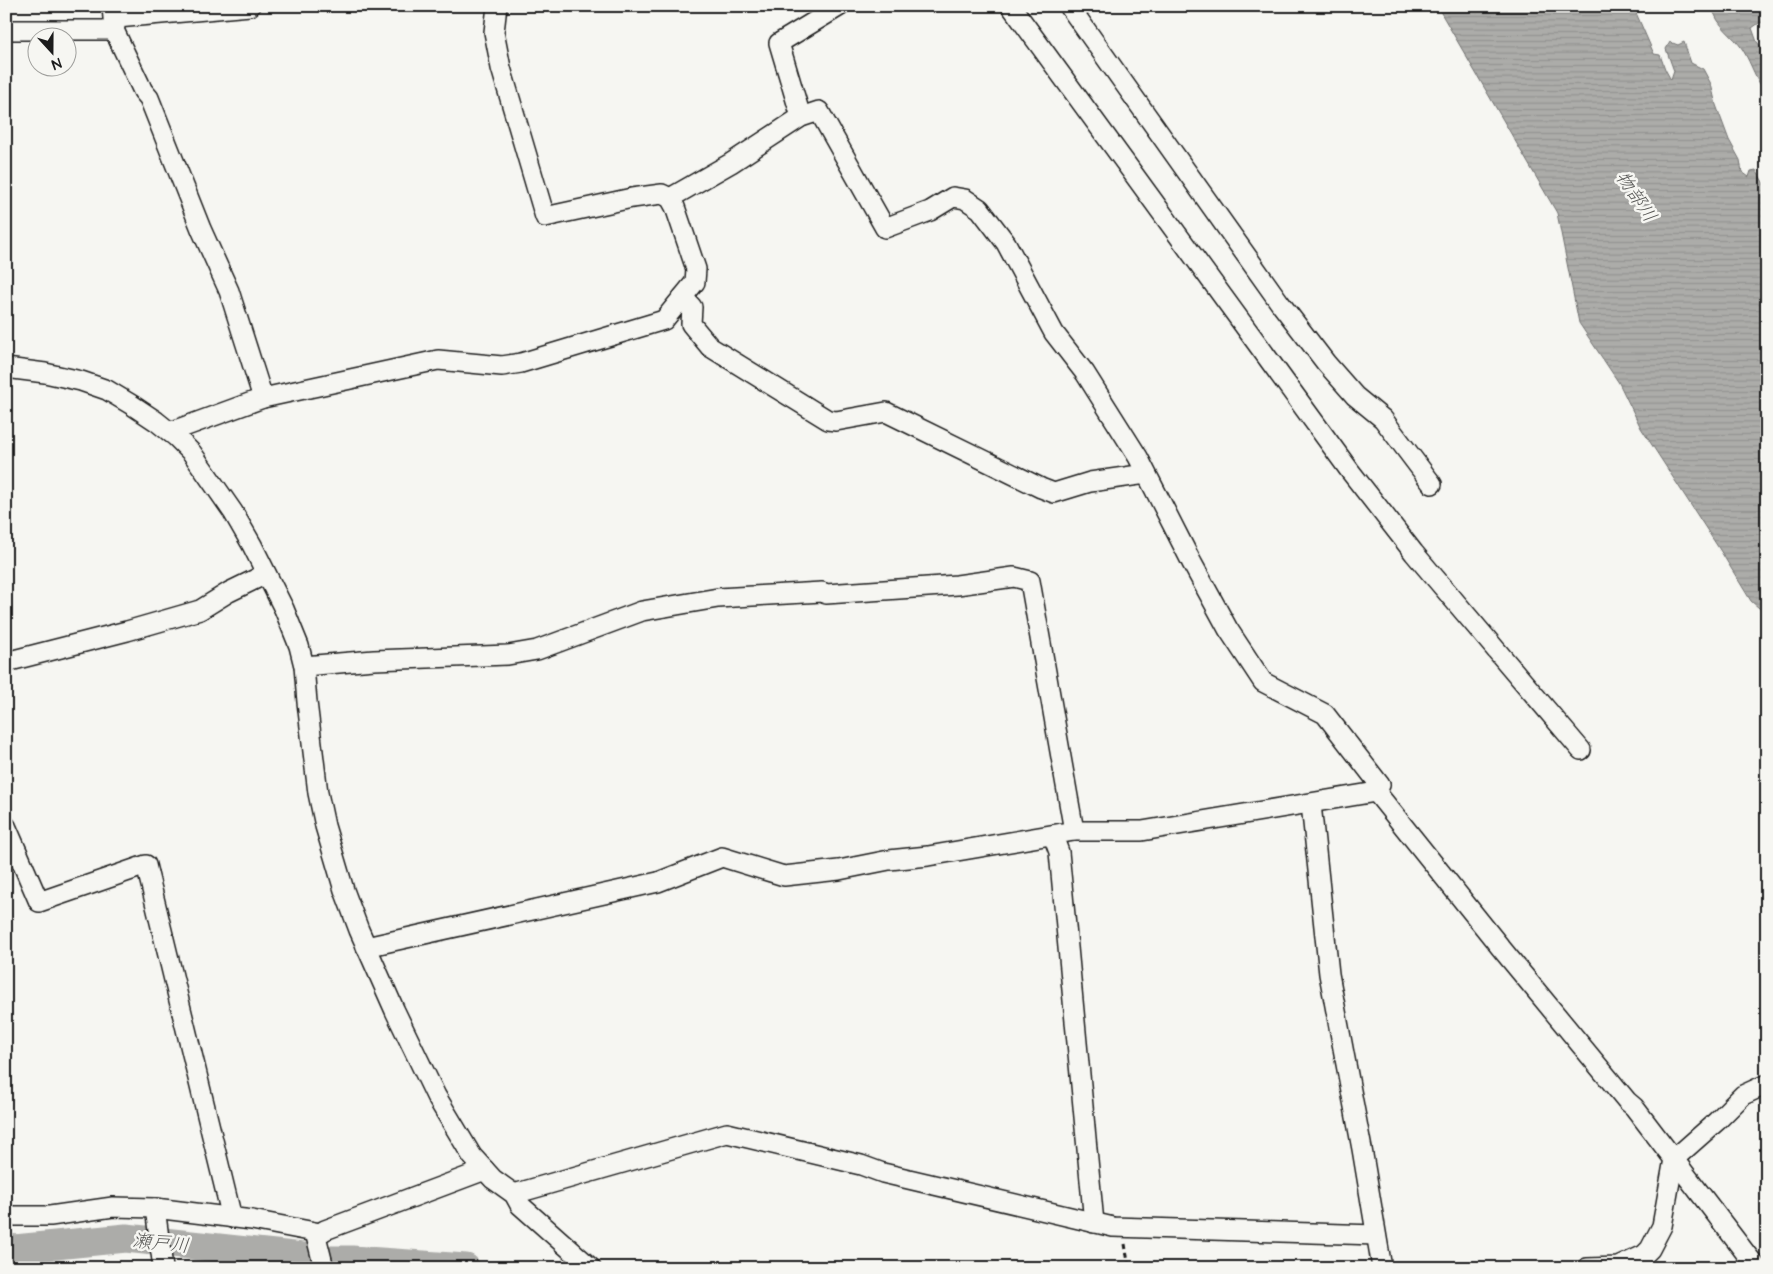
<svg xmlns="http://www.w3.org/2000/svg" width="1773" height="1274" viewBox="0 0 1773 1274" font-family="'Architects Daughter','Klee One',sans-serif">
<defs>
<pattern id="water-rules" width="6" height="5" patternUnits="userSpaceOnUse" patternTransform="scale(1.25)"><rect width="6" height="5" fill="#acaca9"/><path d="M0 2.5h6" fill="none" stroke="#939391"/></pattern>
</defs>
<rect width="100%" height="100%" fill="#f6f6f2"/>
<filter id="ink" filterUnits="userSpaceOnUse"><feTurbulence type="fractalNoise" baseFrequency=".02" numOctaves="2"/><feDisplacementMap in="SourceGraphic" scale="10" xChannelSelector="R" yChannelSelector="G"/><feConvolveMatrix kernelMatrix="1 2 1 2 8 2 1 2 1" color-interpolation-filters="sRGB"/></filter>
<g filter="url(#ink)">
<!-- water -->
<g fill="url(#water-rules)" stroke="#727271">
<polygon points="1437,6 1633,6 1654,54 1660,55 1665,69 1671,80 1674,71 1666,49 1670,42 1678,45 1684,42 1691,63 1703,69 1711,84 1716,105 1729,140 1740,160 1742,172 1749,177 1751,171 1756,170 1767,189 1767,615 1751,601 1720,550 1641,428 1619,383 1579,323 1557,213"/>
<path d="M1712,6H1757L1760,13L1767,14V22L1759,23L1752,28L1757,42L1767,54V94C1756,81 1752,65 1743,50C1733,34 1717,28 1712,6Z"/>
</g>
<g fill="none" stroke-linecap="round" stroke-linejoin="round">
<!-- river -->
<polyline stroke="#acaca9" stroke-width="29" points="6,1248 15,1249 126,1238 331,1260 352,1260 466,1268"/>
<!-- minor casing -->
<g stroke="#1c1c1c" stroke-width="22">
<g id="minor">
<polyline points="112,6 114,30 143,91 149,98 201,229 229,291 263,398"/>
<polyline points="1011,6 1350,471 1414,553 1581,750"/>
<polyline points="1069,6 1280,303 1326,363 1355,396 1383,419 1432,484"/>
<polyline points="6,30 114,30"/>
<polyline points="114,30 117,18 250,6"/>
<polyline points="801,117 779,43 840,6"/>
<polyline points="670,198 731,163 801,117 819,111 885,228 930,211 953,197 965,199 980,209 1006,243 1054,333 1085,373 1138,457 1192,563 1228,629 1263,682 1325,714 1380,785 1376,792"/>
<polyline points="683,297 692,307 691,324 710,347 828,420 836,421 886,412 1041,488 1054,493 1090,482 1146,474"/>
<polyline points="6,368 45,373 81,381 107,390 132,405 156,421 176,437 192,453 233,512 252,545 284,609 299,646 304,666 307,702 318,793 325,826 344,890 359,930 395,1011 436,1096 472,1156 493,1179 514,1194 520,1205 591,1268"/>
<polyline points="170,432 263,398 438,360 502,366 521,363 664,320 695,282 696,269 675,207 670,198 662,194 632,198 545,217 501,68 494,32 497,6"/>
<polyline points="6,662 127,631 200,610 229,592 266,574"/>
<polyline points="304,666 374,660 508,655 537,650 642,611 718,598 822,592 826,594 957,585 1014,577 1030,581 1074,831"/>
<polyline points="1376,792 1501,948 1627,1101 1634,1107 1757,1268"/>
<polyline points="1311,804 1329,974 1362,1149 1382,1268"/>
<polyline points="6,826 39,902 146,865 232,1218"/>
<polyline points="1053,836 1059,852 1094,1223"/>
<polyline points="366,947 658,882 722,857 784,876 839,870 889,860 928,856 1074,831 1142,831 1376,792"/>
<polyline points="514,1194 727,1133 861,1165 883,1173 1113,1227 1376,1235"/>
<polyline points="155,1208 163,1268"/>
<polyline points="6,1216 50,1216 113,1207 155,1208 252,1220 320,1233"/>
<polyline points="324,1268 316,1236 325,1230 485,1170"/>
<polyline points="1587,1268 1618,1267 1644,1255 1650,1249 1662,1226 1674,1159 1717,1121 1743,1095 1767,1084"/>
</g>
</g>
<!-- path -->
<polyline stroke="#1c1c1c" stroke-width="3" stroke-dasharray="5 4" stroke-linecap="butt" points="1125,1244 1129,1268"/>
<!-- minor -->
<use href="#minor" stroke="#f6f6f2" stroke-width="19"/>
</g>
</g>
<g text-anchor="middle" stroke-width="5" stroke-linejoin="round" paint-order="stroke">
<!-- water labels -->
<g font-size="19" font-style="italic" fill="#565654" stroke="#f6f6f2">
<text transform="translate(1637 196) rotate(56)" y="7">物部川</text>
<text transform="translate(161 1242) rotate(6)" y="7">瀬戸川</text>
</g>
</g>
<!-- margin -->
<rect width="1773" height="1274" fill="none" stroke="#f6f6f2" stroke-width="25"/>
<rect x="12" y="12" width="1748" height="1249" fill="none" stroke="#1c1c1c" stroke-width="2" filter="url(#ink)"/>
<!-- north arrow -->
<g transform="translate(52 52) rotate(159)"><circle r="24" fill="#f6f6f2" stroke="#9f9f9c"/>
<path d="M0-4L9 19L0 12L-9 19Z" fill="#1c1c1c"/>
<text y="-8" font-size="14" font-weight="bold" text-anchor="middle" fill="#1c1c1c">N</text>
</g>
</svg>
